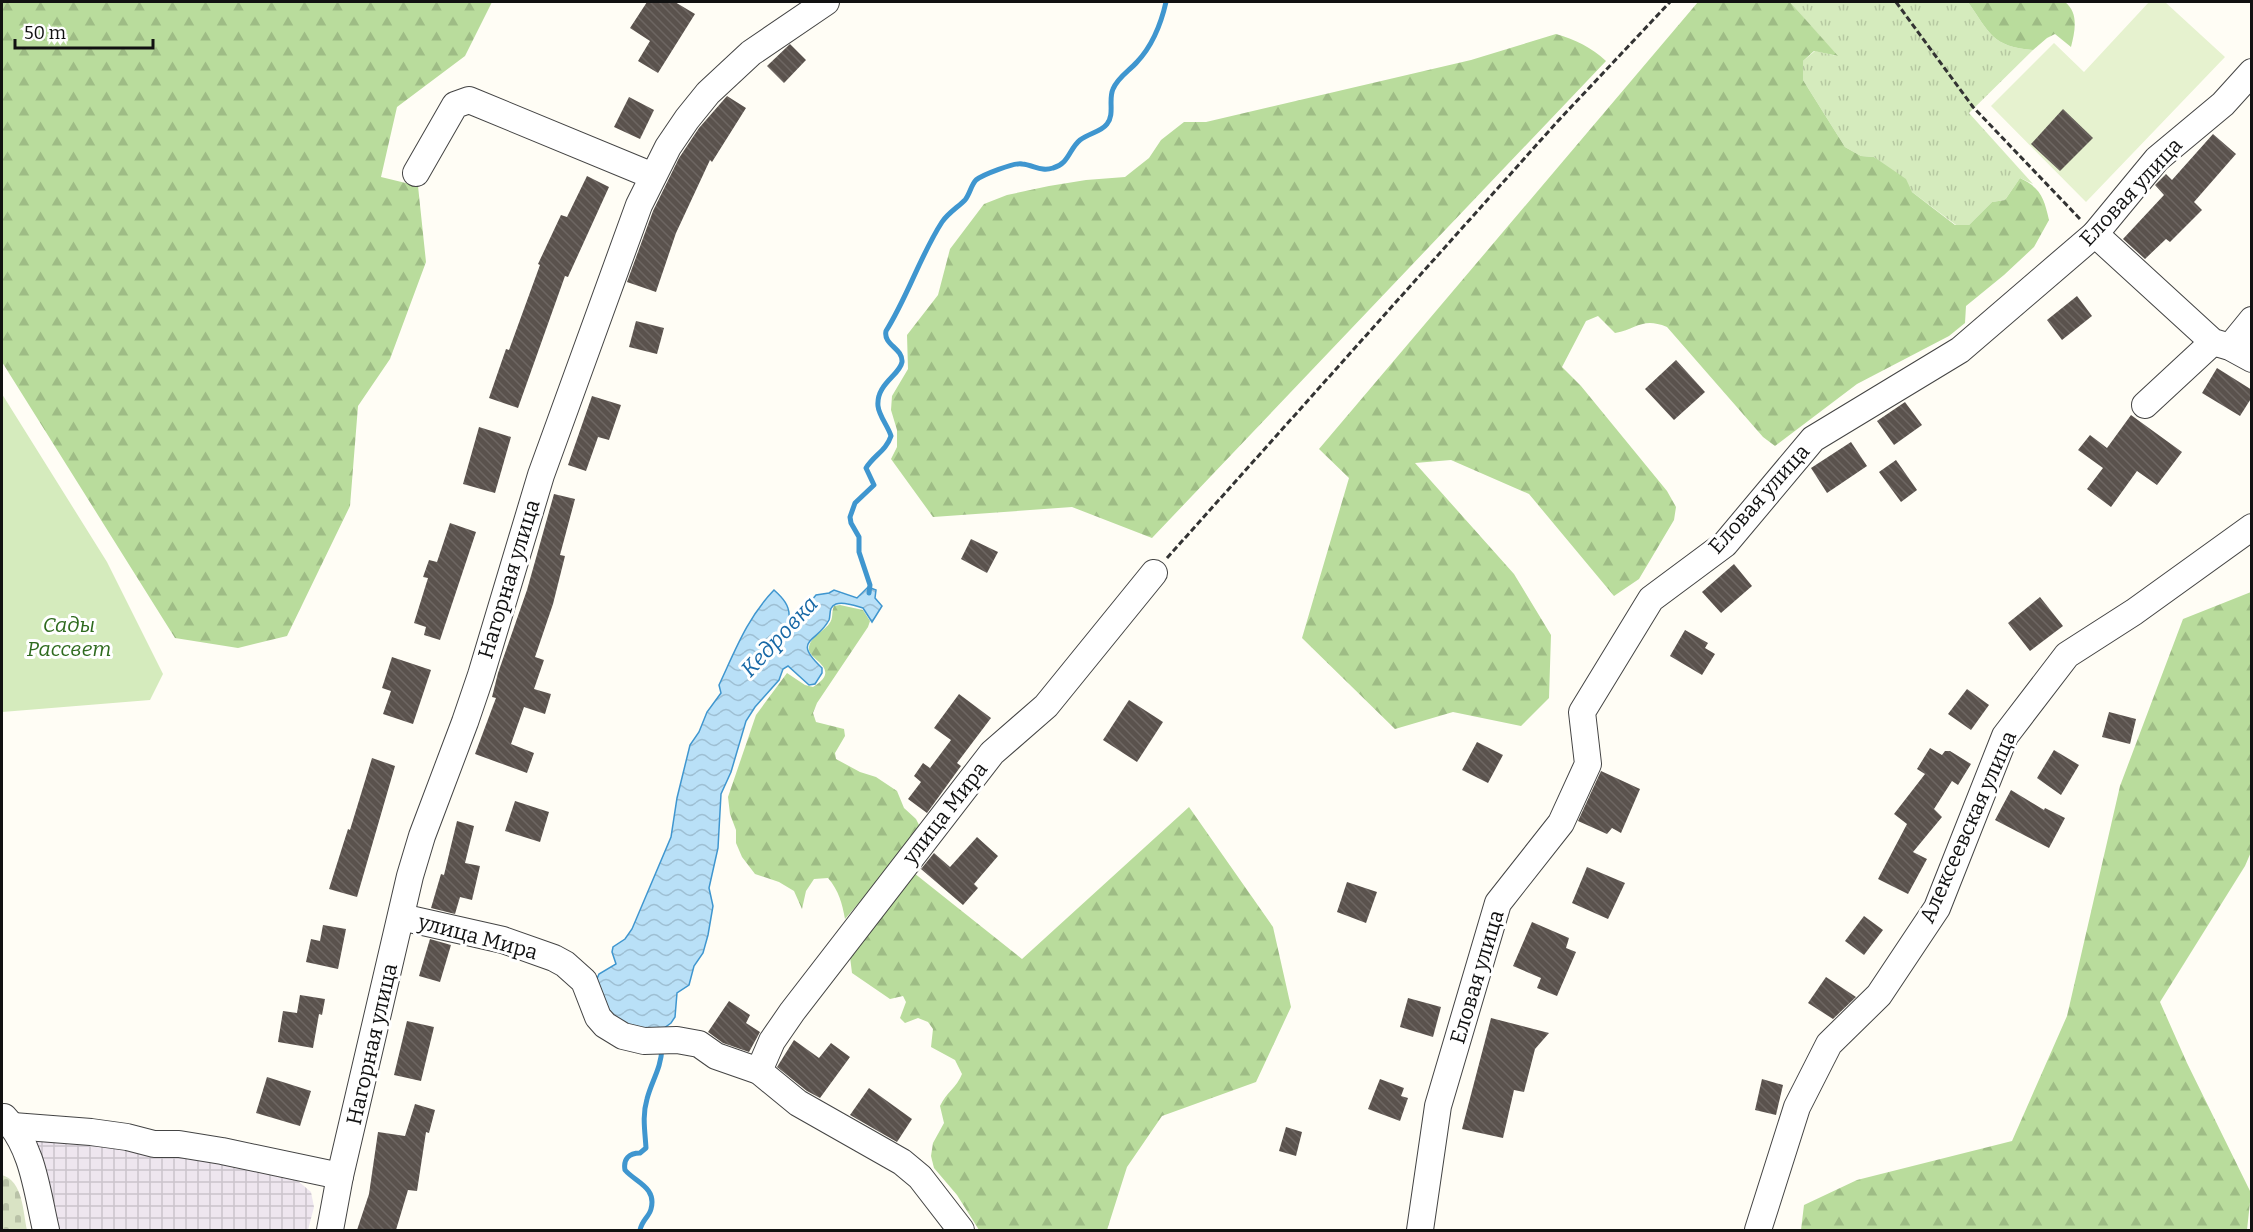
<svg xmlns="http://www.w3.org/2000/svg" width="2253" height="1232" viewBox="0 0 2253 1232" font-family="Bitter,serif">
<defs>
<pattern id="industrial-grid" width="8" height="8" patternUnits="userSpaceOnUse" patternTransform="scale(1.5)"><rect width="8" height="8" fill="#eee6ef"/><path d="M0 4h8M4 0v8" fill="none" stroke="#cbc4cc"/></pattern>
<pattern id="grass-tufts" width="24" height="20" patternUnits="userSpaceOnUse" patternTransform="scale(1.5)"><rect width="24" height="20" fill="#d5ebbd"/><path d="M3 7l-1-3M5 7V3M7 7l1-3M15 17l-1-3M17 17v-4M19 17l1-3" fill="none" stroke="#b6c8a1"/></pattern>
<pattern id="forest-firs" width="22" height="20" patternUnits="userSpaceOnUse" patternTransform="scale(1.5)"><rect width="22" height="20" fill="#b9dc9c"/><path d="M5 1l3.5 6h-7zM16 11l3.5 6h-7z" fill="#9ebc85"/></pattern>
<pattern id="cemetery-stones" width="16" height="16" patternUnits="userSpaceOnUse" patternTransform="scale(1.5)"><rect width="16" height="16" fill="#d9e3c4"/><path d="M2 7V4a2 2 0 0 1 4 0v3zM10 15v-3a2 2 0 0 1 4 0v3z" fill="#b9c2a7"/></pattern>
<pattern id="water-waves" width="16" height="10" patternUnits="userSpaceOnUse" patternTransform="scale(1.5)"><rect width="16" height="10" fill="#b9e0f7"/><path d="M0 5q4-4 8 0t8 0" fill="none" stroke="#9ebfd3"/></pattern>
<pattern id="building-back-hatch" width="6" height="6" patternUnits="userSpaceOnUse" patternTransform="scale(1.5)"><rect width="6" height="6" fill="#5a524d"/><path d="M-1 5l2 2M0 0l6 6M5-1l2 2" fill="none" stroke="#6d6662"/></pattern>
</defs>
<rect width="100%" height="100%" fill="#fffdf5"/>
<!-- industrial -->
<polygon fill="url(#industrial-grid)" points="35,1137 193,1158 298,1181 311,1192 314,1207 308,1230 51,1230 34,1159"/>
<!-- grass -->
<path fill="url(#grass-tufts)" d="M1790,2H1968C1989,32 1992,47 2033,50L1969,113L2033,184L2020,178L2005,200L1992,202L1969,225H1956L1912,192L1874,157L1861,156L1845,147L1803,80V61L1815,51L1837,56Z"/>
<!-- forest -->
<g fill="url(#forest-firs)">
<polygon points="2,2 492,2 465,56 397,107 381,177 418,186 426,262 390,359 358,406 350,506 287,636 238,648 175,638 2,362"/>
<path d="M1698,2H1790L1838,56L1814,51L1803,61V80L1845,147L1861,156L1874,157L1906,179L1912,192L1955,225H1969L1992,202L2005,200L2020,178C2041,188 2044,198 2049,220L2034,247L2004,275L1966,306L1965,323L1949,336L1857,384L1775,446L1763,437L1667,327C1642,317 1638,329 1615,333L1598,316L1586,321L1562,367L1581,386L1667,491L1676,507L1674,520L1639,579L1614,596L1529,494L1451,460L1415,463L1514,574L1551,635L1549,698L1521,726L1453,712L1395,729L1302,638L1349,478L1319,449Z"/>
<path d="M1968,2H2065C2079,13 2075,31 2071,47L2055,34L2047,38L2033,50C1992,47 1989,32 1968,2Z"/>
<path d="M1556,34C1576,40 1591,47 1606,61L1152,538L1072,507L933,517L891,459L897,447V430L891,410L892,396L908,369L907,335L938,295L950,249L984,204L1007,195L1049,186L1086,180L1125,177L1149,158L1161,140L1184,122H1206L1471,60Z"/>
<polygon points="2251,592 2251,852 2245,866 2160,1002 2187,1063 2251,1193 2247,1230 1801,1230 1804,1205 1857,1180 2012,1141 2067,1016 2120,786 2183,619"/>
<path d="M840,605L863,610L870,621L868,627L817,703L813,713L816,722L844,729L845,736L835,753L836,759L860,772L876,777L897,791L904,808L916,819L920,827L915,838L845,919C842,903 839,891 828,878L814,879L806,891L802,909L794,891L779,882L755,874L742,857L736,843V830L730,814L728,797L756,715L787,673L805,685L813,687C842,669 811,661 809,650C808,638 823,632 829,624C834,618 831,612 834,606Z"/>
<path d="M1189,807L1273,927L1291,1007L1256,1082L1162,1116L1127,1167L1107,1230H979L957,1195L934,1168L931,1156L933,1143L944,1123L940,1106C946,1093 957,1087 962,1074L955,1060L931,1047L933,1029L928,1022L918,1018L905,1023L900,1018L906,1002L903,996L890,999L852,973L850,957L914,873L1022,959Z"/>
</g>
<!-- cemetery -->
<path fill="url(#cemetery-stones)" d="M2,1175C23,1181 23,1212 27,1230H2Z"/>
<!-- garden -->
<polygon fill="#d5ebbd" points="2,394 107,562 163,674 150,700 2,712"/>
<!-- pitch -->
<polygon fill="#e6f2cf" points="2149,2 2165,2 2225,57 2086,202 1991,106 2054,43 2084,72"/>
<!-- water -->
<path fill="url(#water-waves)" stroke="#3f96cf" stroke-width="1.5" d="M868,587L876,590L875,598L882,606L872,622L863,608C856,606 844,601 836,604C828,607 831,615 829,620C817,643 791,639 822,668V673L815,684L809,685L788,666L783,669L779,680L755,707L746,721L731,772L721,794L718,848L709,888L713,906L708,935L703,953L694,966L689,985L677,993L675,1017L671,1023L664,1028L639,1032L606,1012L596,981L599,974L616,964L612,952L613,947L625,939L632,929L671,837L677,798L690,745L699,732L707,712L721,693L719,685C735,651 747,618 774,590C783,598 790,606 789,617C802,617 808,604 816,595L829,593L834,590L857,598Z"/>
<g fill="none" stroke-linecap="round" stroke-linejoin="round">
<!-- stream -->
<g stroke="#3f96cf" stroke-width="5">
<path d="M869,593L870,585L859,552V537L851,523L850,517L855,503L874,485L866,468C874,455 886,451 891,436C888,426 879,416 878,406C876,384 900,375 902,362C903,348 883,345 886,331C908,296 920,256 942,222C948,213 958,207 965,200C970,194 971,185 976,180C982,175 1015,162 1022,164C1034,165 1041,172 1053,168C1069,164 1069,149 1080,140C1089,133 1101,132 1107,124C1115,114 1108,100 1113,89C1118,77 1129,71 1137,62C1153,45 1161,24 1166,2"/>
<path d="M640,1230C642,1220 649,1217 651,1209C657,1187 635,1182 625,1170C623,1159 629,1153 640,1153L646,1148C645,1131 642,1116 647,1099C652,1080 661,1069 662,1048"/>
</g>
</g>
<!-- building -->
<g fill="url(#building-back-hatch)">
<polygon points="647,2 675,2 695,14 658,73 638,61 650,41 630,28"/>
<polygon points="790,44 806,60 784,83 767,66"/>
<polygon points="727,96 746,108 712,162 710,160 676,233 656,292 627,282 653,211 679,158 699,128"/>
<polygon points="629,97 654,110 640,139 614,127"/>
<polygon points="2063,109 2093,138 2060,171 2031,144"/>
<polygon points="2213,134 2236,154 2194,202 2202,210 2170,242 2166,239 2145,259 2123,239 2164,195 2155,185 2166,174 2172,180"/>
<polygon points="587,176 609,187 568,277 565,276 518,408 489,398 506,349 509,350 540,265 538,264 561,215 567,217"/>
<polygon points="2077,296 2092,316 2062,340 2047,320"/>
<polygon points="636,321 664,328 657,354 629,347"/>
<polygon points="1676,360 1705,392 1674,420 1645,389"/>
<polygon points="2217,368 2252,390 2252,397 2240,416 2202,393"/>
<polygon points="592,396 621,405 609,440 598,437 586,471 568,465"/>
<polygon points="1905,402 1922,425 1894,445 1877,421"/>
<polygon points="2131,415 2182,452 2157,485 2137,471 2111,507 2087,489 2103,468 2078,450 2090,435 2107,448"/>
<polygon points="479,427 511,437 495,493 463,484"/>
<polygon points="1851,442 1867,466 1827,493 1811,468"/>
<polygon points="1896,460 1917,490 1901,502 1879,472"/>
<polygon points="554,494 575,499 560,555 565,556 553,604 535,657 544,660 534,689 551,694 545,714 524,707 511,744 534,753 527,773 475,754 496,698 492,697 498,673 527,590"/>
<polygon points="450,523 476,532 440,640 424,635 426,627 414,623 428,578 423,577 429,560 437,562"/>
<polygon points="971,539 998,552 987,573 961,559"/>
<polygon points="1734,564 1752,586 1721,613 1702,592"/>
<polygon points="2040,597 2063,626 2030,651 2008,623"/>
<polygon points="1685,630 1708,643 1705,648 1715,654 1702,675 1670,656"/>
<polygon points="392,657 431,670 413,724 383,714 391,691 382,688"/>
<polygon points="1967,689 1989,705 1971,730 1948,714"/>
<polygon points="959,694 991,718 957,763 961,766 927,813 908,799 921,782 914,776 923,763 930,768 951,740 934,728"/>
<polygon points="1129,700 1163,722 1137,762 1103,740"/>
<polygon points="2109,712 2136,719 2130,744 2102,737"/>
<polygon points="1477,742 1503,755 1488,783 1462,770"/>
<polygon points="1930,748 1942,755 1945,751 1950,751 1971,764 1958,785 1952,781 1934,809 1942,817 1913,852 1927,859 1908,894 1878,879 1907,824 1894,814 1925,774 1917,769"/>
<polygon points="2054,750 2079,765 2061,795 2037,778"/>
<polygon points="372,758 395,766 357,897 329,889 348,829 350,830"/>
<polygon points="1601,771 1640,789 1621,833 1612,828 1607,834 1578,821"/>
<polygon points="2011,790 2044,810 2045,808 2065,818 2049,848 1995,820"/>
<polygon points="515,801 549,812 540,842 505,831"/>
<polygon points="457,821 474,826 465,863 480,866 472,900 460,897 455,914 431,908 441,874 444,875"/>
<polygon points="977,837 998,856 974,884 978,888 963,905 921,869 934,853 950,867"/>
<polygon points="1587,867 1625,883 1608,919 1572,903"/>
<polygon points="1347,882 1377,892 1366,923 1337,912"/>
<polygon points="1864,916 1883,930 1864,955 1845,941"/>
<polygon points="1532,922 1569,938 1566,948 1576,952 1557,996 1537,988 1541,978 1513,966"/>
<polygon points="323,925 346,929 338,969 306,962 311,939 320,941"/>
<polygon points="430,939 451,945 440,982 419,976"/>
<polygon points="1826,977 1856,997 1833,1019 1808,1003"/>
<polygon points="300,995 325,999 322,1015 319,1014 313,1048 278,1042 283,1011 297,1013"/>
<polygon points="1408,998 1441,1007 1433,1037 1400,1027"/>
<polygon points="729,1001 750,1015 746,1023 760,1032 749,1052 723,1043 708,1032"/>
<polygon points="1491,1018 1549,1033 1535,1049 1524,1092 1514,1090 1503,1138 1462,1129"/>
<polygon points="407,1021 434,1027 421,1081 394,1075"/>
<polygon points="794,1040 819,1058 831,1043 850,1057 820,1098 807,1091 777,1067"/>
<polygon points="267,1077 311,1091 300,1126 256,1113"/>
<polygon points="1380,1079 1404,1088 1401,1096 1408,1098 1400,1121 1368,1109"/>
<polygon points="1762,1079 1783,1085 1776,1115 1755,1110"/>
<polygon points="869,1088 912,1119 897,1142 850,1115"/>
<polygon points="415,1104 435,1110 429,1133 426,1132 417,1191 408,1190 396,1230 357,1230 369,1194 378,1132 405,1136"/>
<polygon points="1286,1127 1302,1132 1296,1156 1279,1151"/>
</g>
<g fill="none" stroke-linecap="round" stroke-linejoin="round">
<!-- minor casing -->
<g stroke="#444" stroke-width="28">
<g id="minor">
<polyline points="416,173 455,105 469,100 653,176"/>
<polyline points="2095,234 2213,342 2230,347 2252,359"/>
<polyline points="2230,347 2252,320"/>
<polyline points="2145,405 2213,342"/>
<polyline points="401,917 503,940 554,958 565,964 584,981 598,1017 605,1025 623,1036 644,1041 677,1040 699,1044 716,1056 759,1071 798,1103 902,1162 920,1177 961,1230"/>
<polyline points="759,1071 772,1041 792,1012 992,753 1046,706 1154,573"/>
<path d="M4,1117C33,1146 37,1192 46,1230"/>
<polyline points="13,1126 91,1132 127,1137 154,1144 179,1144 222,1151 340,1176"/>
<polyline points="330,1230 340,1176 410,876 422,836 465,722 481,675 541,475 639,205 668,147 687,119 708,93 751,53 826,2"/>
<polyline points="1420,1230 1438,1106 1498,903 1561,823 1588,764 1582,712 1651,599 1725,544 1813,439 1960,350 2095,234 2157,159 2223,104 2252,72"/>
<polyline points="1758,1230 1797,1107 1829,1044 1879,995 1937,908 2005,736 2067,655 2134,612 2252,527"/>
</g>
</g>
<!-- path -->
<g stroke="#333" stroke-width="3" stroke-dasharray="6 3" stroke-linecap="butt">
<polyline points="1896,2 1973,107 2080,219"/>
<polyline points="1167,558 1557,122 1670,2"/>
</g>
<!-- minor -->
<use href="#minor" stroke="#fff" stroke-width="26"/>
</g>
<g text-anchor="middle" stroke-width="6" stroke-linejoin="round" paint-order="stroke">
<!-- street labels -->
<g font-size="21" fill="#111" stroke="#fff">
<text transform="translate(2131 192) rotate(-47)" y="7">Еловая улица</text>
<text transform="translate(1759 499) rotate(-48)" y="7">Еловая улица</text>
<text transform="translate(509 579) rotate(-73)" y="7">Нагорная улица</text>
<text transform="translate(945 813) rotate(-52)" y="7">улица Мира</text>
<text transform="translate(1968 827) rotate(-66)" y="7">Алексеевская улица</text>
<text transform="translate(478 937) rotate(15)" y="7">улица Мира</text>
<text transform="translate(1477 977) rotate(-73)" y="7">Еловая улица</text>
<text transform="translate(372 1044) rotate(-77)" y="7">Нагорная улица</text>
</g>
<!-- park labels -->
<g font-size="21" font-style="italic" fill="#2f6b1f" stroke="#fff">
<text x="69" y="632">Сады<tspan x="69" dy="24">Рассвет</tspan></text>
</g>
<!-- water labels -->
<g font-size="22" font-style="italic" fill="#1768a6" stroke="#fff">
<text transform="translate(779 636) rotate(-47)" y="8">Кедровка</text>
</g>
</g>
<!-- border -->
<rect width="2253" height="1232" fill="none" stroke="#111111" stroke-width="6"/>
<!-- scale -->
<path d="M15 39v9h138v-9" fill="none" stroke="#111111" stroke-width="3"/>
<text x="24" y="39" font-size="18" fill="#111111" stroke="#ffffff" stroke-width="4.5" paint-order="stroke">50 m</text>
</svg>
